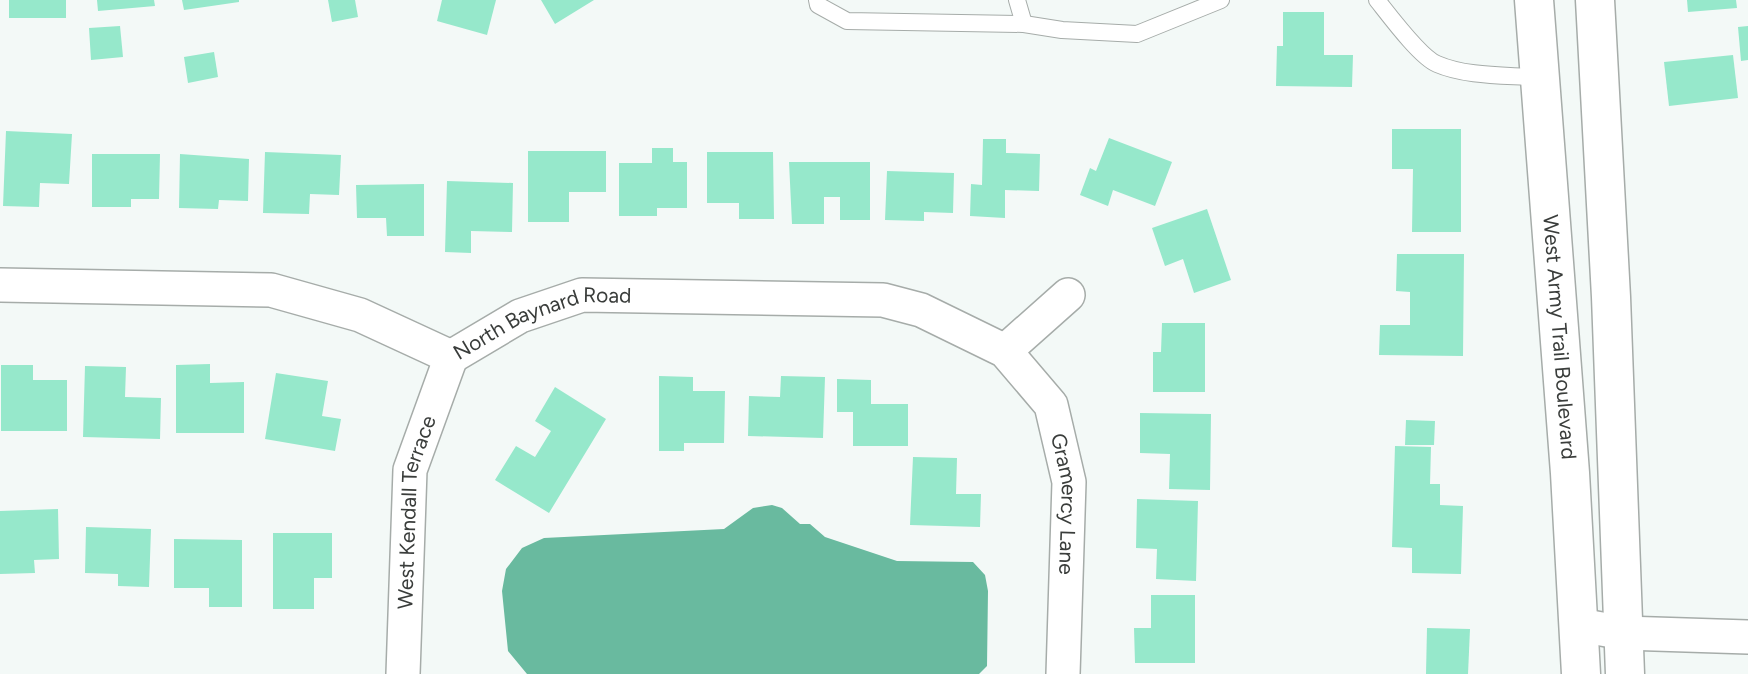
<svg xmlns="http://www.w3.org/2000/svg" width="1748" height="674" viewBox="0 0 1748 674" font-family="Figtree,sans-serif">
<rect width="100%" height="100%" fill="#f3f9f7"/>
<!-- water -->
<polygon fill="#69ba9f" points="772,505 782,508 800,524 810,524 825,537 897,561 973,562 985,575 988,591 987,666 979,674 527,674 508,651 502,591 506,569 522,548 544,538 724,529 753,508"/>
<!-- building -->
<g fill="#96e8cb">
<rect x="9" y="0" width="57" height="18"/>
<polygon points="97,0 154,0 155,6 98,11"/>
<polygon points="182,0 239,0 239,2 184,10"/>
<polygon points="328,0 355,0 358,17 332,22"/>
<polygon points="442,0 496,0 487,35 437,21"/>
<polygon points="541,0 594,0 555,24"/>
<polygon points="1687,0 1736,0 1737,8 1688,12"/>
<polygon points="1283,12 1324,12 1324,55 1353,55 1352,87 1276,86 1277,46 1283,46"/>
<polygon points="120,26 123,57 91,60 89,28"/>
<polygon points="1748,26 1748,60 1741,61 1738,27"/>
<polygon points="214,52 218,77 188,83 184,57"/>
<polygon points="1733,55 1738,98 1669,106 1664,62"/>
<polygon points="1392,129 1461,129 1461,232 1412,232 1413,169 1392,169"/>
<polygon points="6,131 72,134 69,184 40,183 39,207 3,206"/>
<polygon points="1109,138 1172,162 1155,206 1113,190 1108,206 1080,195 1090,168 1096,171"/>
<polygon points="983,139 1006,139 1006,153 1040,154 1039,191 1005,190 1005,218 970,216 971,184 982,185"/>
<polygon points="652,148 673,148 673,162 687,162 687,208 657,208 657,216 619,216 619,163 652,163"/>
<polygon points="528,151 606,151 606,192 569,192 569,222 528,222"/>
<polygon points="265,152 341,155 339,195 310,194 309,214 263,213"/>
<polygon points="707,152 773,152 774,219 739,219 739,203 707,203"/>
<polygon points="92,154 160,154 159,199 131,199 131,207 92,207"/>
<polygon points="180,154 249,159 248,201 219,200 218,209 179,208"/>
<polygon points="789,162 870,162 870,220 840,220 840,197 824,197 824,224 792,224"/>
<polygon points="887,171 954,173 953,213 924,212 924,221 885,220"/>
<polygon points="447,181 513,183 512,232 471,231 471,253 445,252"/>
<polygon points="424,184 424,236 387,236 386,218 357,218 356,185"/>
<polygon points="1207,209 1231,280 1194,293 1183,259 1165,266 1152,228"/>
<polygon points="1397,254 1464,254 1463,356 1379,355 1380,325 1410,325 1410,292 1396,291"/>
<polygon points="1162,323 1205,323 1205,392 1153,392 1153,352 1161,352"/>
<polygon points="210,364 210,383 244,382 244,433 176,433 176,365"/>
<polygon points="1,365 33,365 33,380 67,380 67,431 1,431"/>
<polygon points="85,366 126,367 125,397 161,398 160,439 83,437"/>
<polygon points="276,373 328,381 322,416 341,419 335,451 265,439"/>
<polygon points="659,376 693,377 693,391 725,391 724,443 684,443 684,451 659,451"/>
<polygon points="781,376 825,377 823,438 748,436 749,396 780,397"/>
<polygon points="837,379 871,380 871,404 908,404 908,446 853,446 853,412 837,412"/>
<polygon points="555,387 606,419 549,513 495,480 516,446 535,457 551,431 535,421"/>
<polygon points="1140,413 1211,414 1210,490 1169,489 1170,454 1140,453"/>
<polygon points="1406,420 1435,421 1434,445 1405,445"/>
<polygon points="1395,446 1431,447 1430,484 1440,484 1440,505 1463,506 1461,574 1412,573 1412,548 1392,547"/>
<polygon points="913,457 957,458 956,494 981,494 980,527 910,525"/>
<polygon points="1137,499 1198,501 1196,581 1156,579 1157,549 1136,548"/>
<polygon points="58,509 59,559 34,560 35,573 0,574 0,511"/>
<polygon points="86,527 151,529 149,587 118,586 118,574 85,573"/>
<polygon points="273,533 332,533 332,578 314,578 314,609 273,609"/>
<polygon points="174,539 242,540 242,607 209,607 209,588 174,588"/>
<polygon points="1151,595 1195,595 1195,663 1135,663 1134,628 1151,628"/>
<polygon points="1427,628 1470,629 1468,674 1426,674"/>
</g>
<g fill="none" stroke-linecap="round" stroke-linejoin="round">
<!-- service casing -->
<g stroke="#a6aca9" stroke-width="18">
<g id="service">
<polyline points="817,0 818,5 847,21 1024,24 1062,30 1137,34 1221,0"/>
<polyline points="1017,0 1024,24"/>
<path d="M1377,0C1389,15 1420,57 1437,64C1467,77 1508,75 1541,78"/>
</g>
</g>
<!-- minor casing -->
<g stroke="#a6aca9" stroke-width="36">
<g id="minor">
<polyline points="0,285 271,290 360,315 451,357"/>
<polyline points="1005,351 1068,295"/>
<path id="s1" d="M451,357L520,316L582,295L883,300L921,310L1005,351L1051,405L1069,482L1063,674"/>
<polyline points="1579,625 1624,633 1748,637"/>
<path id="s2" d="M403,674L410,470L451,357"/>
</g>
</g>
<!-- secondary casing -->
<g stroke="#a6aca9" stroke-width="41">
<g id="secondary">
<path id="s3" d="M1534,0L1570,473L1581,674"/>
<polyline points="1595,0 1611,297 1625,674"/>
</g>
</g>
<!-- service -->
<use href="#service" stroke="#fff" stroke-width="16"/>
<!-- minor -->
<use href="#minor" stroke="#fff" stroke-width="33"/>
<!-- secondary -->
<use href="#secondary" stroke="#fff" stroke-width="38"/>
</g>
<g text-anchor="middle" stroke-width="6" stroke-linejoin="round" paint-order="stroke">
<!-- street labels -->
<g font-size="21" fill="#3a3d3b" stroke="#fff">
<text dy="7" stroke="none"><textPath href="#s1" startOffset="100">North Baynard Road</textPath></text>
<text dy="7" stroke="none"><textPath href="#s3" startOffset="338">West Army Trail Boulevard</textPath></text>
<text dy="7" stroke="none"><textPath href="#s1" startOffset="751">Gramercy Lane</textPath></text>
<text dy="7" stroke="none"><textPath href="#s2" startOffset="163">West Kendall Terrace</textPath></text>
</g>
</g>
</svg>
